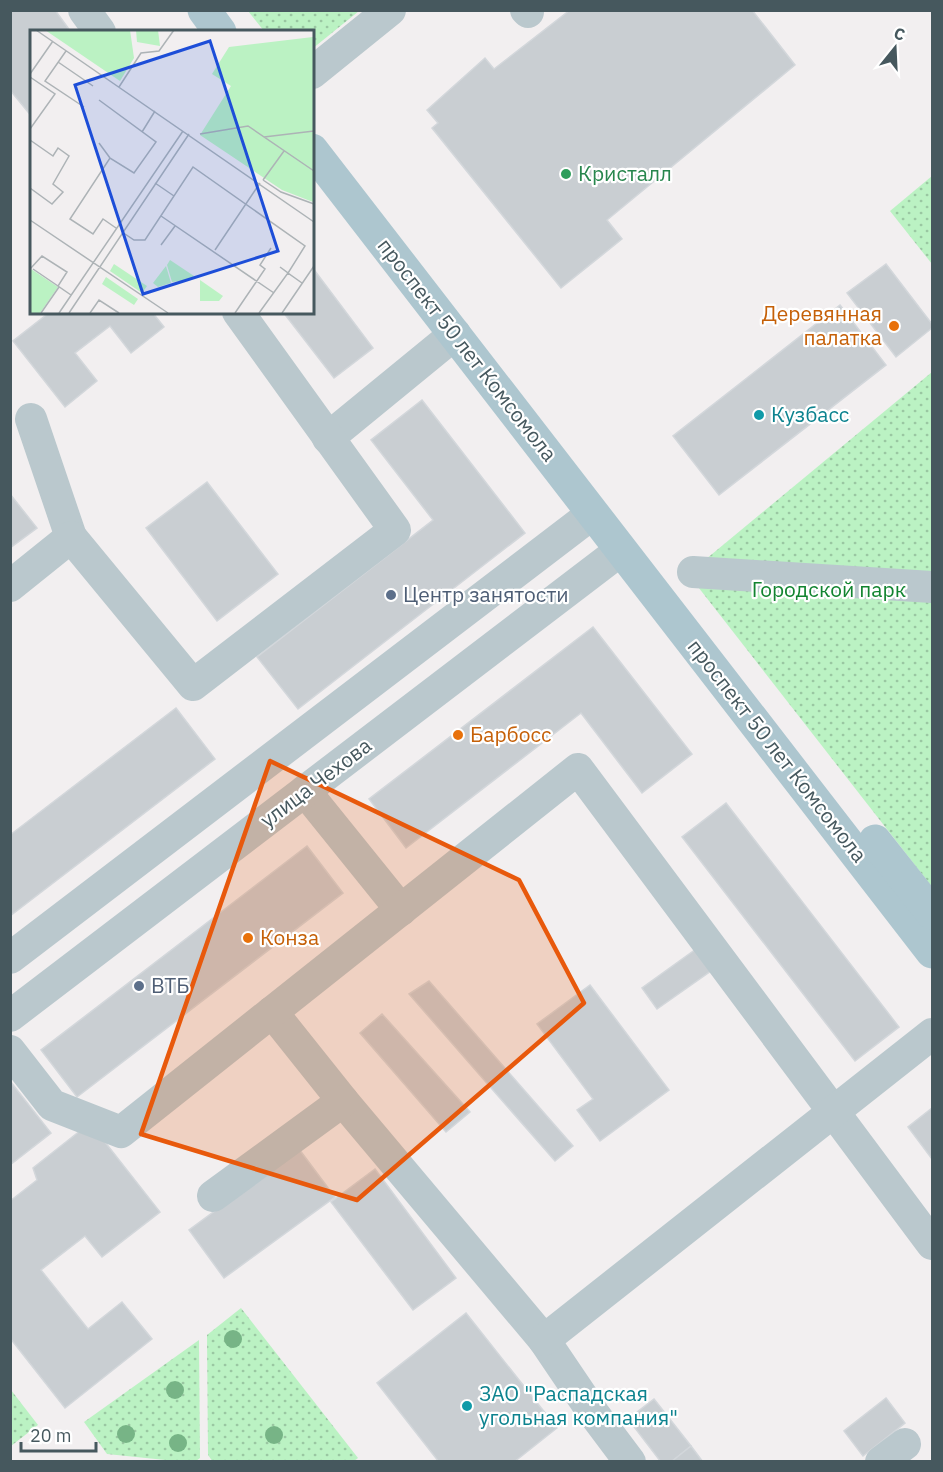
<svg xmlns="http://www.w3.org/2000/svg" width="943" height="1472" viewBox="0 0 943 1472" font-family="'IBM Plex Sans',sans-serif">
<defs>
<pattern id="green-dots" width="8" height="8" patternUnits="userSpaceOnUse" patternTransform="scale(1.5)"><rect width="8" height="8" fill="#bbf2c3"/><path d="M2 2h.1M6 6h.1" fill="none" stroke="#9ac7a2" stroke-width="1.8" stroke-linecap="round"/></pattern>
</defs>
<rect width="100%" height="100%" fill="#f2eff0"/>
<!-- green -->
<g fill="url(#green-dots)">
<polygon points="248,11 359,11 312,49 312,32 264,31"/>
<polygon points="932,176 932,264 890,211"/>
<polygon points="932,372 932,887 688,574"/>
<polygon points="241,1308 358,1458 354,1461 213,1462 208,1455 207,1335"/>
<polygon points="199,1340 200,1458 196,1461 175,1461 107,1454 84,1422"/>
<polygon points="11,1390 38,1425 11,1446 10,1390"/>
</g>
<!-- building -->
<g fill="#c9ced2" stroke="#d3d7db" stroke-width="1.5">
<polygon points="10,10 55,10 71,32 32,32 32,117 10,90"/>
<polygon points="570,10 752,10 795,65 607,220 622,239 561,288 432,128 438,123 427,110 485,58 494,69"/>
<polygon points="886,264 932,324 932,328 896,357 847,293"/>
<polygon points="312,267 373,348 334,378 283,312 312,312"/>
<polygon points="840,305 886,365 719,495 673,436"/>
<polygon points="50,312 152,312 164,327 131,353 110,326 75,353 97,381 65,407 13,341"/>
<polygon points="422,400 525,533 298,709 257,657 433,520 371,440"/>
<polygon points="207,482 278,574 217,621 146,528"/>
<polygon points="10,494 37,528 10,548"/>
<polygon points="593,627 692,754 642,793 581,713 406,848 369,799"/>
<polygon points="176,708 215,759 10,916 10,835"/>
<polygon points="726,803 899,1027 855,1061 682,837"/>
<polygon points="307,846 343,893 77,1097 41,1050"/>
<polygon points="703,944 718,966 657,1009 642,988"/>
<polygon points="429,981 573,1146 555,1161 409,994"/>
<polygon points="590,985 669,1090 600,1141 577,1110 593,1099 537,1024"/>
<polygon points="382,1014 470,1112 446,1132 360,1033"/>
<polygon points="10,1081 51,1133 10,1165"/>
<polygon points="932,1108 932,1159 908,1127"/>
<polygon points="90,1123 160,1212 102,1257 85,1236 41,1270 88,1329 122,1302 152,1339 65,1408 10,1338 10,1201 37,1180 33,1168"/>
<polygon points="299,1149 335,1197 224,1278 189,1230"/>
<polygon points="375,1169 456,1278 413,1310 331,1202"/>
<polygon points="466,1313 557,1428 514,1462 439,1462 377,1383"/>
<polygon points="886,1398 905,1423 863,1456 844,1431"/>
<polygon points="654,1399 691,1446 671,1462 661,1462 628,1419"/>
<polygon points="691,1446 703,1462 671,1462"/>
</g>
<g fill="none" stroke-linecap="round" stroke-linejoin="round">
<!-- minor -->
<g stroke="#bac8cd" stroke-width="32">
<polyline points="84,10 100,32"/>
<polyline points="526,10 528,12"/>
<polyline points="312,73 390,10"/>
<polyline points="31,419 71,537"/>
<polyline points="328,438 455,334"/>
<polyline points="693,572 932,587"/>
<polyline points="10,586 71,537 193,685 395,530 238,312"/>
<polyline points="305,791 401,910"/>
<polyline points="10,958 592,514"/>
<polyline points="272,1012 343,1101 544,1340 594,1414 630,1462"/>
<polyline points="10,1016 621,550"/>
<polyline points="10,1051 52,1105 121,1132 578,769 932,1244"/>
<polyline points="213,1196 343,1101"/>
<polyline points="544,1340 932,1034"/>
<polyline points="881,1462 905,1444"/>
</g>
<!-- major -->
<g stroke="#adc6cf" stroke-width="33">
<polyline points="204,10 220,32"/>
<path d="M312,150C520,417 726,685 932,952"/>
<polyline points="875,841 932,913"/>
</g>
</g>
<!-- trees -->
<g fill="#77b486">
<circle cx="233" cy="1339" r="9"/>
<circle cx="175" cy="1390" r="9"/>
<circle cx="126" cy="1434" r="9"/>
<circle cx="274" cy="1435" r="9"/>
<circle cx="178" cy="1443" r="9"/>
</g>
<!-- marked area -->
<path fill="#e8590c" fill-opacity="0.2" stroke="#e8590c" stroke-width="4.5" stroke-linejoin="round" d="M270,761L519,880L584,1003L357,1200L141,1134Z"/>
<!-- markers -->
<circle fill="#2e9e5b" stroke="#fff" stroke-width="2" cx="566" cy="174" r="6"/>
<g fill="#e8710a" stroke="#fff" stroke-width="2">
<circle cx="894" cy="326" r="6"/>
<circle cx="458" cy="735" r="6"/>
<circle cx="248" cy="938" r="6"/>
</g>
<g fill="#0f9aa8" stroke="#fff" stroke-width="2">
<circle cx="759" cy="415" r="6"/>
<circle cx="467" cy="1406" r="6"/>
</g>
<g fill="#5c6f8a" stroke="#fff" stroke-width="2">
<circle cx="391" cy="595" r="6"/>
<circle cx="139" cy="986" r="6"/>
</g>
<g text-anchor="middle" stroke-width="4.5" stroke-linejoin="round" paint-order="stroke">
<!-- leisure labels -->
<g font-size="21" fill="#27864d" stroke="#fff" text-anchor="start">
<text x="578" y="181">Кристалл</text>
</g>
<!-- food labels -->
<g font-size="21" fill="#c56008" stroke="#fff" text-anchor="start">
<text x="882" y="321" text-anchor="end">Деревянная<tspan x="882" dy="24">палатка</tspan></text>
<text x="470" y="742">Барбосс</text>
<text x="260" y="945">Конза</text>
</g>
<!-- street labels -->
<g font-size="21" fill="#46585e" stroke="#fff">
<text transform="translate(467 350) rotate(52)" y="7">проспект 50 лет Комсомола</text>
<text transform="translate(777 751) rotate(52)" y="7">проспект 50 лет Комсомола</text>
<text transform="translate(316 783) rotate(-37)" y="7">улица Чехова</text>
</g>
<!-- culture labels -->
<g font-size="21" fill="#0d838f" stroke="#fff" text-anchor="start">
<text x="771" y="422">Кузбасс</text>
<text x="479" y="1401">ЗАО "Распадская<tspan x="479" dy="24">угольная компания"</tspan></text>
</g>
<!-- park labels -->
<g font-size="21" fill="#128430" stroke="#fff">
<text x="829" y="597">Городской парк</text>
</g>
<!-- service labels -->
<g font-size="21" fill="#4e5e75" stroke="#fff" text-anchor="start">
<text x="403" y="602">Центр занятости</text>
<text x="151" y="993">ВТБ</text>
</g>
</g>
<!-- overview -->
<g transform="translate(30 30)">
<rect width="284" height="284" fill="#f2eff0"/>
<path d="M15,0H100L104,28L90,51ZM283,7V172L252,160L170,105L201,56L182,44L199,17ZM140,230L164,246L161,250L142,252L137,235ZM84,234L117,256L112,263L80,241ZM136,236L141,253L128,257L123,253ZM1,239L28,257L10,283H0ZM76,247L108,269L104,275L72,254ZM170,250L193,266L189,271H170Z" fill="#bbf2c3"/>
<path d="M106,0H128L130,16L107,12Z" fill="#bbf2c3"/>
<path fill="none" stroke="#adb3b6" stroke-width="1.5" d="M6,0L284,192M36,21L15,51L54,77M28,32L63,56M0,44L23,11M0,47L25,64L0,99M89,57L111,23L129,21L144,0M69,70L126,112L104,143L80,128L40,189L63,204L73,189L86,198M112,102L125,81M170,104L218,96L284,141M234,107L284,101M0,110L23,126L28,118L39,126L23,154L33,162L22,174L0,158M69,113L80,128M233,150L254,121M233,150L251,162L284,174M125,153L144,166M131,186L244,263M0,190L138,283M92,202L104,210H115L163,137L275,216L258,243L272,253M131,215L145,196M185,220L230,153M0,239L12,226L37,242L28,256L41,265M3,239L28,256M11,283L29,257M29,283L153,101M39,283L159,104M60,283L69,270L89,283M205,283L235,239L230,235L241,218M229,283L258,243L250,237M252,283L284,236"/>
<path fill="#1d4ed8" fill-opacity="0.15" stroke="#1d4ed8" stroke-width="3" d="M180,11L248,221L113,264L45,55Z"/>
<rect width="284" height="284" fill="none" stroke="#46585e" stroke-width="3"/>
</g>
<!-- border -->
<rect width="943" height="1472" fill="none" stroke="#46585e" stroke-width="24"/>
<!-- north arrow -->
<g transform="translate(895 48) rotate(18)" stroke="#ffffff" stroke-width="4.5" paint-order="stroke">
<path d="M0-4.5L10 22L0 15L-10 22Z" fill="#46585e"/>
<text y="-9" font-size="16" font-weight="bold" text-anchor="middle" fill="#46585e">С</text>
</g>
<!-- scale -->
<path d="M21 1442v9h75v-9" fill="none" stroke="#46585e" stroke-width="3"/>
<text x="30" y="1442" font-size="18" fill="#46585e" stroke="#ffffff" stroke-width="4.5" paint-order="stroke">20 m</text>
</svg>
